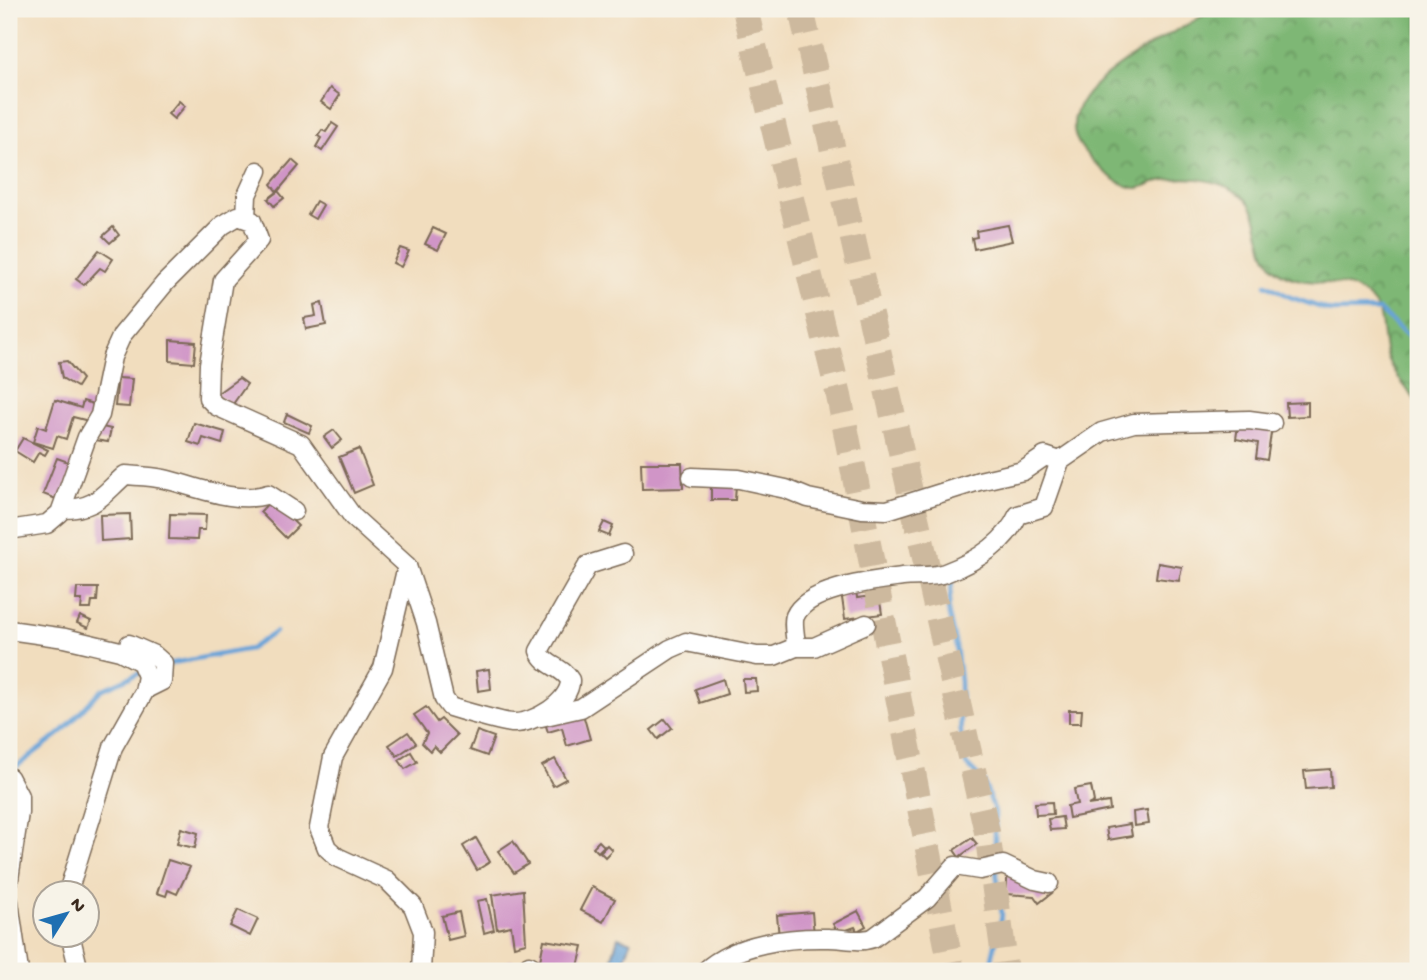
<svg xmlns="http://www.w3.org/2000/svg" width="1427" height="980" viewBox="0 0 1427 980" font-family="'Gochi Hand',sans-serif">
<defs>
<pattern id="forest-crowns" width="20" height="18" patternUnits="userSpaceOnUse" patternTransform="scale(1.75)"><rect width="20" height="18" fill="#7eb775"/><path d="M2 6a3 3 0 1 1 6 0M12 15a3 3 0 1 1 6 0" fill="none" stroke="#68955f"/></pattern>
</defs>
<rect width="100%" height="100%" fill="#f7f3e8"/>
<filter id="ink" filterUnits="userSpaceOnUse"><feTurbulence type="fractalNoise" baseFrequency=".0143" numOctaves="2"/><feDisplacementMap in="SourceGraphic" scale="14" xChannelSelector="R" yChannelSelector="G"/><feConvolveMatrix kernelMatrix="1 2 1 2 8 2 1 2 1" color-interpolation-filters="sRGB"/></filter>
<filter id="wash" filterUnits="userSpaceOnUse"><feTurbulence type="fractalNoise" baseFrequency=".00686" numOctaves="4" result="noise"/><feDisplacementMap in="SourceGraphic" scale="28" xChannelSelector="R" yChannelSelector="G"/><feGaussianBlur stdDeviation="1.57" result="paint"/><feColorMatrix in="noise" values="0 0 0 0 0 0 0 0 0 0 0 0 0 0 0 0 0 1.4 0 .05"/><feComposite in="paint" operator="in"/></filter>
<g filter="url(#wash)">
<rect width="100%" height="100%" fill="#f1ddbe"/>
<!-- forest -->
<path fill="url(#forest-crowns)" stroke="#5c704a" stroke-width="2" d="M1214,9H1418V404C1409,390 1394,376 1388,360C1377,333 1391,309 1359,291C1335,277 1292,289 1273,266C1254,244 1265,209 1237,192C1213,178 1183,175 1155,182C1148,184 1142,189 1135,188C1116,185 1096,166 1084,151C1035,92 1177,34 1214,9Z"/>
<!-- water -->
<polygon fill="#67a3d8" stroke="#51667b" stroke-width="2" points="618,937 631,942 623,963 617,964 612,958"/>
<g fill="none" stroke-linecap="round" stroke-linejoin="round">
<!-- stream -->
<g stroke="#67a3d8" stroke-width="4.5">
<polyline points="1266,284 1290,297 1331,311 1379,310 1418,345"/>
<polyline points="953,577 948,611 956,646 960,681 961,748 966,764 984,782 995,812 995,861"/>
<polyline points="167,664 250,649 275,632"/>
<polyline points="12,770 62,732 101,690 142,672"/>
<polyline points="989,971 1002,915 996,870"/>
</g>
</g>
<g id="blocks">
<!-- building -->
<g fill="#d095c7">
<polygon points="330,88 340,95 331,109 321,102"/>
<polygon points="179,101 185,106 174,119 168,114"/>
<polygon points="332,123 338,127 322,151 316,147 321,138 318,136 322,130 326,132"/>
<polygon points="292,160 299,166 278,191 284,198 274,206 268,199 277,192 271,184"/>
<polygon points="316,201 323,205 315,219 308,215"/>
<polygon points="1008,225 1012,241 974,249 972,238 977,237 976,231"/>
<polygon points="113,227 119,235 110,243 103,236"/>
<polygon points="433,228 446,234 438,250 425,244"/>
<polygon points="400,248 409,251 401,267 393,263"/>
<polygon points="99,250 113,259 105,271 100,268 84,285 76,279"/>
<polygon points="322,303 326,325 306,329 304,318 316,316 314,305"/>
<polygon points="170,340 196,342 194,363 170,361"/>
<polygon points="67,361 82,379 77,387 62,378 59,362"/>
<polygon points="118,378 132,379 129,407 115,406"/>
<polygon points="239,378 247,384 233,404 215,395"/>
<polygon points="55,400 81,408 83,401 100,406 93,422 73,417 66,439 57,436 53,448 33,442 38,426 46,429"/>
<polygon points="1308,402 1308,416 1287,417 1286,403"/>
<polygon points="287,414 312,426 309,433 284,422"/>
<polygon points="194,423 225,432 222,444 203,438 200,446 188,442"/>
<polygon points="1238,425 1272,427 1267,460 1256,458 1258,443 1236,439"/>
<polygon points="98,426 111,429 108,442 95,440"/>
<polygon points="334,430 342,440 332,448 324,437"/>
<polygon points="23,438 48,450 45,455 39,452 33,462 15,451"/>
<polygon points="359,449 373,485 354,493 339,457"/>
<polygon points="57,458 74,464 61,501 43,494"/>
<polygon points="641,463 682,463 683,488 642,489"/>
<polygon points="711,484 736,484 735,500 711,500"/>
<polygon points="271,500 298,526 286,538 260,512"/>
<polygon points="130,514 131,539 101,541 100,515"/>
<polygon points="170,514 206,515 205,530 198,530 197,540 169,539"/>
<polygon points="604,522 613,526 609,536 599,532"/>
<polygon points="1158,563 1182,567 1179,581 1156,578"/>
<polygon points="77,588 98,588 97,601 92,601 91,609 81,609 82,600 76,600"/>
<polygon points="856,590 857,598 879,595 882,614 845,619 841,591"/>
<polygon points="80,616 91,621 88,628 77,623"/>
<polygon points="489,669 491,689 478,691 476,671"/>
<polygon points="723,679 727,694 700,703 695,689"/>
<polygon points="743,679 756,679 757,691 744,692"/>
<polygon points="426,707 437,722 441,719 457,735 440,752 434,746 430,751 422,743 427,733 414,715"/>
<polygon points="1069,710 1082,710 1081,723 1069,723"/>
<polygon points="583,714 590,739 567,746 562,728 548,732 544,720"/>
<polygon points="665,719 672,728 658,739 651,730"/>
<polygon points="477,731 494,737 487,756 470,750"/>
<polygon points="408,732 416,743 397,756 389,745"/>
<polygon points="411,752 417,762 405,769 399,760"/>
<polygon points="555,759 566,779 553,786 542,766"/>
<polygon points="1330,769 1331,787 1306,789 1304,771"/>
<polygon points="1091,786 1094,802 1088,805 1109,802 1110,810 1069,818 1067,806 1077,804 1074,789"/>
<polygon points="1052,802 1053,814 1036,815 1035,803"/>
<polygon points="1147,810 1149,824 1134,826 1133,812"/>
<polygon points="1062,817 1064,829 1050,830 1048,819"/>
<polygon points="1130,824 1132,836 1108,840 1106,828"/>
<polygon points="181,828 198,833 195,848 177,844"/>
<polygon points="476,838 490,862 477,870 463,846"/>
<polygon points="972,838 977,844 959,857 954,850"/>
<polygon points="513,841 528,864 514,873 498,851"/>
<polygon points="599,841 604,846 598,852 593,847"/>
<polygon points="607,845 612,850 605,857 600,852"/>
<polygon points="168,860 190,867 177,894 168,890 166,896 157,893"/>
<polygon points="1007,875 1042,885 1052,893 1039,903 1034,896 1007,894"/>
<polygon points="592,887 615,899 603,922 580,910"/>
<polygon points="523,890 526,943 514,946 511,926 497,929 492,895"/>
<polygon points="487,899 494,930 484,933 477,901"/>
<polygon points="238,910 258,919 250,936 230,926"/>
<polygon points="858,911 866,926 857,931 855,927 838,933 833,924"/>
<polygon points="459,912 464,936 448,940 442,916"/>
<polygon points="812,912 814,935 779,938 777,915"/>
<polygon points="544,940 583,946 577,971 551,971 539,966"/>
<polygon points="511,960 518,971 493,971"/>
</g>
</g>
</g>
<g filter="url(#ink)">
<use href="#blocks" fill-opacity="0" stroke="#7b6956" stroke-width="2"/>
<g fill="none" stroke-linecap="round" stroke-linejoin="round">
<!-- highway-tunnel -->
<g stroke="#cdb99e" stroke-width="26" stroke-dasharray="26 13" stroke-linecap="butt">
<polyline points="745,9 839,396 952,971"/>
<polyline points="801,9 987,832 1006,971"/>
</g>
<!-- minor casing -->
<g stroke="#7b6956" stroke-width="21">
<g id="minor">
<polyline points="9,10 9,9"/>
<polyline points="246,218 247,195 258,171"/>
<polyline points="692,477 739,479 786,489 808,498 862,509 887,510 979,481 1023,471 1045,456 1060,461"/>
<path d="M62,509C97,509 102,495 125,475C137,476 151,476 164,479C194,486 237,505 268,494L294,511"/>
<path d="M9,530L47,524L60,513L87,437L100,415L112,357L122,335L165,283L223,225L238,216L252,221L259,240L223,280L209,364L208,398L216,406L301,444L353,517L407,566L426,623L444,699L450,707C459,710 505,723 513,723C533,724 571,702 570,680C562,666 544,666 539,651L588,565L623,554"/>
<polyline points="407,566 383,668 333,757 319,828 327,848 337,857 387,880 413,906 423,932 421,971"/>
<polyline points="9,630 65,638 120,651 141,662 147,676 144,692 113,747 68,892"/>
<polyline points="129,644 154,655 163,663 162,681 146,689"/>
<path d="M796,647C796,638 792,623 795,616C807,588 874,581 902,577C916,575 932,578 945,573C974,562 1005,544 1018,515L1044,507L1060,461L1102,432L1134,423L1249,420L1272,423"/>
<polyline points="541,717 581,708 670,649 686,642 757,656 774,656 796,647 814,647 866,624"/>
<polyline points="9,777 19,796 19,813 9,879"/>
<polyline points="9,902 19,971"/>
<polyline points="70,934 79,971"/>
<polyline points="529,965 539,971"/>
<path d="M705,971C736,943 789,937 829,938C844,938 859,943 873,938L927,898L955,866L980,870L1003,865L1035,880L1049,883"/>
</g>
</g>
<!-- minor -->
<use href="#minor" stroke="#fff" stroke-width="18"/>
</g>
</g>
<!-- margin -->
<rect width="1427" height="980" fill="none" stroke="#f7f3e8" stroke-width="35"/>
<!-- north arrow -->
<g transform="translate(66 914) rotate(53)"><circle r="33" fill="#f7f3e8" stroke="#aca397" stroke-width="2"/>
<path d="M0-5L12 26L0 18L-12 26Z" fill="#1f6fb2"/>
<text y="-10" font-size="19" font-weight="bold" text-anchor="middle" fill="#3b2a1e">N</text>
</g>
</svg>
